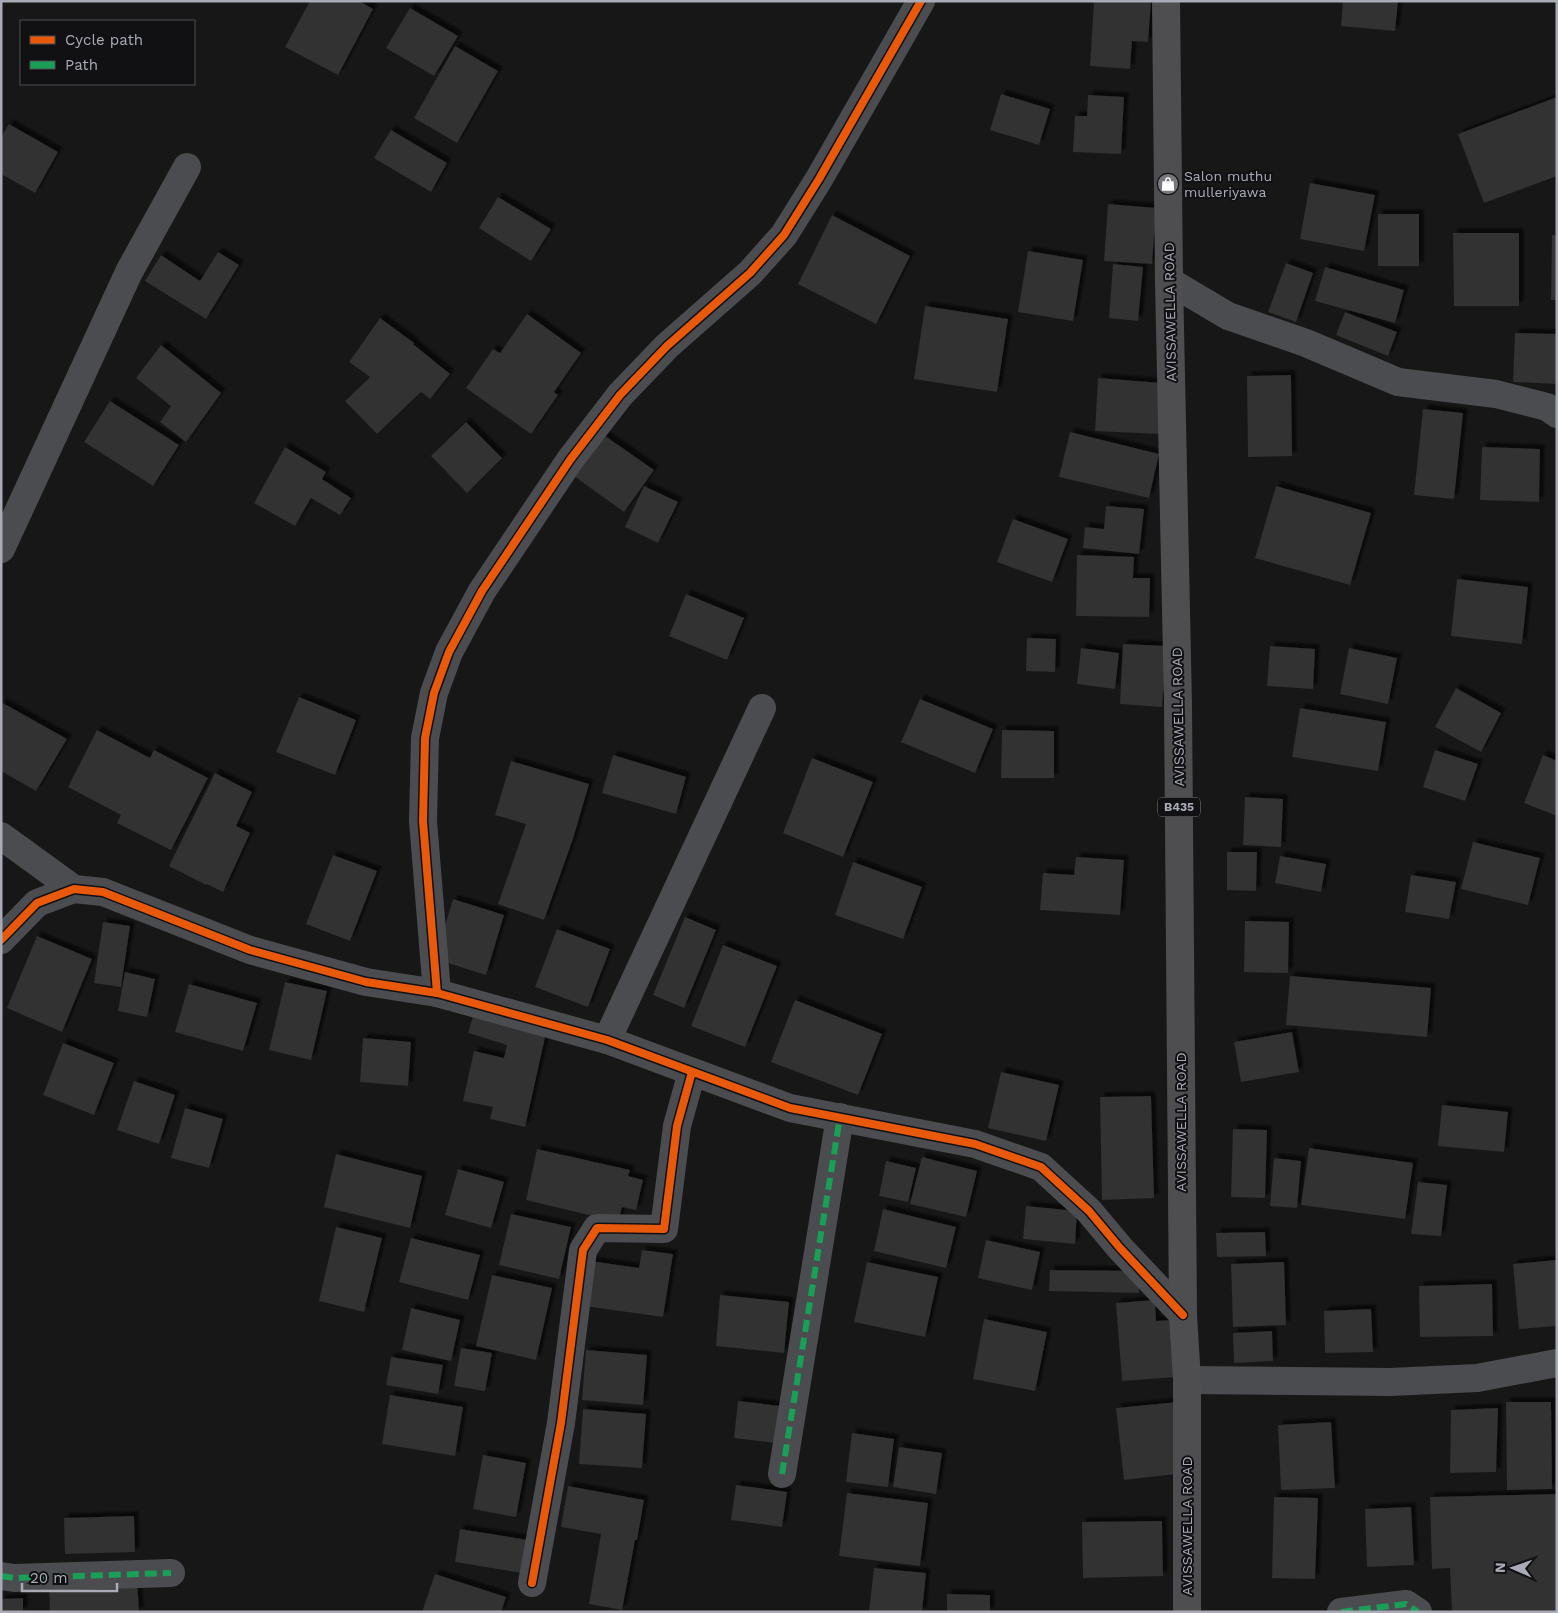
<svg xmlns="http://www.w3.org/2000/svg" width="1558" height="1613" viewBox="0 0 1558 1613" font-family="'Work Sans',sans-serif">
<defs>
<filter id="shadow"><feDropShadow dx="4.5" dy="-4.5" stdDeviation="1" flood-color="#0009"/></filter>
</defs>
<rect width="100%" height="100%" fill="#171717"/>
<!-- building -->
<g fill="#303031" filter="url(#shadow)">
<polygon points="310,1 359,1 373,9 338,75 285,47"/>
<polygon points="1094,1 1151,1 1148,42 1132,41 1130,69 1090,66"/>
<polygon points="1343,1 1398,1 1395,31 1341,26"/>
<polygon points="410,8 458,36 434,76 386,48"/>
<polygon points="455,46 498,71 457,143 414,118"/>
<polygon points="1001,94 1050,109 1039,145 990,130"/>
<polygon points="1088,95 1124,97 1121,154 1073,152 1075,116 1087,116"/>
<polygon points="1557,97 1557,176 1484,203 1458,134"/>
<polygon points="9,124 58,152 35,193 1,174 1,137"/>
<polygon points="391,130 447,163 431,192 374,158"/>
<polygon points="1310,183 1375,195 1364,251 1300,239"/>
<polygon points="498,197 551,229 531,261 479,228"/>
<polygon points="1108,204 1156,208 1152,264 1104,261"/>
<rect x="1378" y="214" width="41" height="52"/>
<polygon points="832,215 910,256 876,324 798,284"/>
<polygon points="1453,233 1519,233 1519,306 1454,306"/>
<polygon points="1552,235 1557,235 1557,300 1551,300"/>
<polygon points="1028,251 1083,260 1073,321 1018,312"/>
<polygon points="218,252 239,265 206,319 145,281 161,255 200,281"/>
<polygon points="1286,263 1313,273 1296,322 1268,312"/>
<polygon points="1113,264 1143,267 1138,321 1109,318"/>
<polygon points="1325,267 1404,290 1395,323 1315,301"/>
<polygon points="925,306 1008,319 997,392 914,379"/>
<polygon points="1345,312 1397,332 1388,356 1336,335"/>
<polygon points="527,314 581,353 554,392 558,395 531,434 466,388 493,349 500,353"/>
<polygon points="380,318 414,343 413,344 450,374 430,399 421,392 377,434 345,401 370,377 349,362"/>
<polygon points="1515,333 1557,334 1557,384 1513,382"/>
<polygon points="161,345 221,393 186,442 160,422 171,406 136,378"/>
<polygon points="1291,375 1292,456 1248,457 1247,376"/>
<polygon points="1098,378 1162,383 1159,434 1095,431"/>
<polygon points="110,401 179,445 153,486 84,442"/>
<polygon points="1423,409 1463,413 1454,499 1414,495"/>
<polygon points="466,422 502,458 467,493 431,456"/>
<polygon points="1070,432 1159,454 1149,498 1059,477"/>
<polygon points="601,433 654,470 624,512 571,474"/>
<polygon points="285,447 326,472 322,479 351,498 340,515 311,498 295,526 254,503"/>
<polygon points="1482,447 1540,449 1539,502 1480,500"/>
<polygon points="644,486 678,502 658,543 625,527"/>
<polygon points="1276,486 1371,513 1350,585 1255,558"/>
<polygon points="1106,506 1144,509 1139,554 1083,548 1085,527 1104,529"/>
<polygon points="1013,519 1068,539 1052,582 997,562"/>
<polygon points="1077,555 1134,557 1133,578 1150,578 1149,617 1076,616"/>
<polygon points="1457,579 1528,587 1522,644 1451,636"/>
<polygon points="686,594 744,618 727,660 669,636"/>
<polygon points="1027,638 1056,639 1055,672 1026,671"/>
<polygon points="1123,644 1167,646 1162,707 1120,704"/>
<polygon points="1270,646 1315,649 1313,689 1267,686"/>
<polygon points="1081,648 1119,653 1115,689 1077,684"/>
<polygon points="1349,648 1397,658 1388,704 1340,694"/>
<polygon points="1456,688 1501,713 1481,752 1435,727"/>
<polygon points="299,697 356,720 335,775 276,752"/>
<polygon points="920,699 993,729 975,773 901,742"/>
<polygon points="1,702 67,739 36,791 1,771"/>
<polygon points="1300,708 1386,722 1378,771 1292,757"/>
<polygon points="97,730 150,758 154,750 208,778 171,850 117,823 121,815 68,787"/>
<polygon points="1002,730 1054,731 1054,778 1001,778"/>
<polygon points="1435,750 1478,764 1465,801 1423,787"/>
<polygon points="613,755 686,777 676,814 602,793"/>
<polygon points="1543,755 1557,761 1557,816 1524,803"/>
<polygon points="812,758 873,782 843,857 783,833"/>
<polygon points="511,761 589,784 573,839 544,920 498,904 526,824 495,815"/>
<polygon points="215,773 252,792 236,826 250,833 223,892 207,884 206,885 169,866"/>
<polygon points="1245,797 1283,799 1281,847 1243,845"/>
<polygon points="1473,842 1540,858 1528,905 1461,889"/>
<polygon points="1227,852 1257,852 1256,891 1227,890"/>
<polygon points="333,855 377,871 350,941 306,924"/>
<polygon points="1280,856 1326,864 1321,892 1275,883"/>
<polygon points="1076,857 1124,860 1120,915 1040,910 1043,873 1074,875"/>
<polygon points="853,862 922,887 903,939 835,915"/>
<polygon points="1411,875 1456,882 1449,919 1405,912"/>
<polygon points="453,899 504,915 486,975 435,959"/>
<polygon points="685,917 716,930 684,1008 653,995"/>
<polygon points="1245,921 1289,922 1288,973 1244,972"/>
<polygon points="103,922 130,926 121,987 94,983"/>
<polygon points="557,929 610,949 588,1007 535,987"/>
<polygon points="37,936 92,959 62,1032 7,1008"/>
<polygon points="723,945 777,966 745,1047 691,1026"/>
<polygon points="125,972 155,979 147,1017 118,1011"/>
<polygon points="1290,976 1431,988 1427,1037 1286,1025"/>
<polygon points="285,982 327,991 311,1060 269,1050"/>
<polygon points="189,984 257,1003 243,1051 175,1032"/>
<polygon points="795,1000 882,1034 858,1095 771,1062"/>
<polygon points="475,1009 546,1033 525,1127 490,1119 493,1107 463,1101 474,1051 504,1058 507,1045 468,1033"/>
<polygon points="1292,1032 1299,1072 1241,1082 1234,1042"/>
<polygon points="363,1038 411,1042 408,1086 360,1082"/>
<polygon points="63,1043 114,1063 94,1115 43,1095"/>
<polygon points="1001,1072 1059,1085 1046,1141 988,1128"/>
<polygon points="134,1081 175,1095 159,1144 117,1130"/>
<polygon points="1151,1096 1154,1198 1102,1200 1100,1097"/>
<polygon points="1442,1105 1508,1112 1504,1152 1438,1146"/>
<polygon points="185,1108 223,1119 209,1168 171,1158"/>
<polygon points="1233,1129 1267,1130 1265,1198 1231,1197"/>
<polygon points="1309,1148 1413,1163 1405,1219 1301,1205"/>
<polygon points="537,1149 630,1170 628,1176 643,1180 636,1210 622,1207 618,1222 526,1200"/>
<polygon points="336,1154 422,1176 410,1228 324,1207"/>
<polygon points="922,1157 977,1171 966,1217 910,1204"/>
<polygon points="1274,1158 1301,1161 1297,1208 1270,1206"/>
<polygon points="886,1161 916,1168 908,1202 879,1196"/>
<polygon points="458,1169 504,1182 491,1228 445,1215"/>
<polygon points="1418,1182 1447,1185 1441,1236 1411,1234"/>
<polygon points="1026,1206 1077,1211 1075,1244 1023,1239"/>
<polygon points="883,1209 956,1227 946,1268 874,1251"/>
<polygon points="511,1214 571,1227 559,1279 499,1265"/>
<polygon points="336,1227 382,1238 364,1312 319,1301"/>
<polygon points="1265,1232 1266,1256 1217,1257 1216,1233"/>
<polygon points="411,1238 480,1255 468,1300 399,1282"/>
<polygon points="986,1240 1040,1252 1032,1290 978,1278"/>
<polygon points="642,1250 673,1254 663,1317 584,1306 590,1261 639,1268"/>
<polygon points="1557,1260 1557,1326 1519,1329 1513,1264"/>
<polygon points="867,1262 938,1277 925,1337 854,1322"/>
<polygon points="1284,1262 1286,1325 1233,1327 1231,1264"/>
<polygon points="1050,1270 1139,1271 1139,1293 1049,1291"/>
<polygon points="492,1275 552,1288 536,1360 476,1346"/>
<polygon points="1492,1284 1493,1336 1420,1337 1419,1286"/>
<polygon points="720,1295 789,1302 784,1353 716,1346"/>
<polygon points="1155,1300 1156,1321 1171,1320 1176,1377 1122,1381 1116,1303"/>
<polygon points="411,1308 460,1320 451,1361 402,1350"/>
<polygon points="1371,1309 1373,1352 1325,1353 1324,1311"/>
<polygon points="984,1319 1047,1332 1035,1391 973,1379"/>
<polygon points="1272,1331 1273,1361 1234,1363 1233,1333"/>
<polygon points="461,1348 492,1353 485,1391 454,1386"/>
<polygon points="586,1350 647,1355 643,1405 582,1400"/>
<polygon points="391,1357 443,1365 438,1394 386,1385"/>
<polygon points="390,1395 463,1407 455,1456 382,1444"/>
<polygon points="738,1401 780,1406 775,1443 734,1438"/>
<polygon points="1178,1402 1185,1473 1124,1480 1116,1408"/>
<polygon points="1506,1402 1551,1402 1552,1489 1507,1490"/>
<polygon points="1498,1408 1496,1472 1450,1473 1451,1410"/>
<polygon points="583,1409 646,1414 642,1468 579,1464"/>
<polygon points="1331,1422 1335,1488 1281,1490 1278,1425"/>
<polygon points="852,1433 894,1439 888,1487 846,1482"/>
<polygon points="899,1447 942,1453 936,1494 893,1487"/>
<polygon points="483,1455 526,1463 516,1517 473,1509"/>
<polygon points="736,1485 787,1492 782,1527 731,1520"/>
<polygon points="568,1486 644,1500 637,1540 635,1540 622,1610 589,1604 601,1534 561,1527"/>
<polygon points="847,1493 928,1503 920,1566 839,1556"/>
<polygon points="1557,1494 1557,1612 1452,1612 1450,1568 1432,1569 1430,1497"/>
<polygon points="1274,1497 1318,1498 1315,1579 1272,1578"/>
<polygon points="1411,1507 1414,1565 1367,1567 1365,1509"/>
<polygon points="134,1516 135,1552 65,1554 64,1518"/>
<polygon points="1162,1521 1163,1576 1083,1578 1082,1522"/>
<polygon points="460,1529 534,1541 528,1574 455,1562"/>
<polygon points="874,1568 926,1573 922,1612 869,1611"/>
<polygon points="435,1574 506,1597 501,1612 422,1612"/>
<polygon points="137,1578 139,1612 50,1612 49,1584"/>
<polygon points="947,1594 990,1595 990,1612 947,1612"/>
<polygon points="23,1598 23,1612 1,1612 1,1599"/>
</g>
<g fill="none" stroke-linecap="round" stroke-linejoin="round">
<!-- minor -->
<g stroke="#4b4c4f" stroke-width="28">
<polyline points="1169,281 1228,316 1306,343 1398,382 1496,394 1547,407 1557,414"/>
<polyline points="1,549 129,272 187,167"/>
<polyline points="1,836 74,889"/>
<polyline points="1,940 37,903 74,889 103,892 250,950 366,982 437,993 607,1040 790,1108 975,1144 1041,1167 1089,1211 1120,1248 1183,1315"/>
<polyline points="437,993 423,821 425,738 434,693 449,652 482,591 570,460 620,395 667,346 750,273 784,235 819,179 921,1"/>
<polyline points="607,1040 762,708"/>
<polyline points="782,1474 840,1117"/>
<polyline points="1,1576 14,1578 171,1573"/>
<polyline points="532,1583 561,1423 583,1250 597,1228 664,1229 677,1126 692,1072"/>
<polyline points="1341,1612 1406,1604 1418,1612"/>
</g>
<!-- tertiary -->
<polyline stroke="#4b4c4f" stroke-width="28" points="1187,1380 1390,1382 1477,1378 1557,1363"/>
<!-- primary -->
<polyline stroke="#4e4e51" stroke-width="28" points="1166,1 1169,281 1178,704 1183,1315 1187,1380 1187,1612"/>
<!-- quiet -->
<g stroke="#1a9f57" stroke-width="6" stroke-dasharray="12 6" stroke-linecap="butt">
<polyline points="782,1474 840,1117"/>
<polyline points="1,1576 14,1578 171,1573"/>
<polyline points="1341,1612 1406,1604 1418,1612"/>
</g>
<!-- cycleway casing -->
<g stroke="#111113" stroke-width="11">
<g id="cycleway">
<polyline points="1,940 37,903 74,889 103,892 250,950 366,982 437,993 607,1040 790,1108 975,1144 1041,1167 1089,1211 1120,1248 1183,1315"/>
<polyline points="437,993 423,821 425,738 434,693 449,652 482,591 570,460 620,395 667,346 750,273 784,235 819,179 921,1"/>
<polyline points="532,1583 561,1423 583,1250 597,1228 664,1229 677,1126 692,1072"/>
</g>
</g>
<!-- cycleway -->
<use href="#cycleway" stroke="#e8590c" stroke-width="8"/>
</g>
<!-- icons -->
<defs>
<g id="shop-disc" transform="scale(1.125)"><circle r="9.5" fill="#76787e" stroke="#111113"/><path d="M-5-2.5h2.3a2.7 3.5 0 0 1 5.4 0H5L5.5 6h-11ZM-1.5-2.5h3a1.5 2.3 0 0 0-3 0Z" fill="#fff"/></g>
</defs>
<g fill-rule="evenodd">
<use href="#shop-disc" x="1168" y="184"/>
</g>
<g text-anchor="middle" stroke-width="4" stroke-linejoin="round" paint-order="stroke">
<!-- shield labels -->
<rect fill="#111113" stroke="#7b7e85" stroke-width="1" x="1158" y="797.5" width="42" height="19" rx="4"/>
<g font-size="12" font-weight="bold" fill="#a9acb6">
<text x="1179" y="811">B435</text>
</g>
<!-- poi labels -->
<g font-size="14" fill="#a9acb6" stroke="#111113" text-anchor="start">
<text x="1184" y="181">Salon muthu<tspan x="1184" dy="16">mulleriyawa</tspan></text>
</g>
<!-- street labels -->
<g font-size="14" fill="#a9acb6" stroke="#111113">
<text transform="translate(1170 312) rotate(-91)" y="5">AVISSAWELLA ROAD</text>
<text transform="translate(1178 717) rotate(-91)" y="5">AVISSAWELLA ROAD</text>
<text transform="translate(1181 1122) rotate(-90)" y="5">AVISSAWELLA ROAD</text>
<text transform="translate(1187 1526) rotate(-90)" y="5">AVISSAWELLA ROAD</text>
</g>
</g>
<!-- border -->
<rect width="1558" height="1613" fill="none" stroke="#a9acb6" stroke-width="5"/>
<!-- legend -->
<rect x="20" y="20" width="175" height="65" fill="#111113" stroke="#4e4f54"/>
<rect x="30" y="36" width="25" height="8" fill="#e8590c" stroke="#4e4f54"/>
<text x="65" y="45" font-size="15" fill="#a9acb6">Cycle path</text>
<rect x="30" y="61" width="25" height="8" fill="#1a9f57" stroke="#4e4f54"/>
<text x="65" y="70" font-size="15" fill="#a9acb6">Path</text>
<!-- north arrow -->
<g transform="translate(1513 1568) rotate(272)" stroke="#111113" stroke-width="4" paint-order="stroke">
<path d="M0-4L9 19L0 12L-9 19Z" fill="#a9acb6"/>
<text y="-8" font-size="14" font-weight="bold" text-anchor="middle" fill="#a9acb6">N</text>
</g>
<!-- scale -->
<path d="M22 1583v8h95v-8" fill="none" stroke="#a9acb6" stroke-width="2.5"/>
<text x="30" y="1583" font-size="15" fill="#a9acb6" stroke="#111113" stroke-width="4" paint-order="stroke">20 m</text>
</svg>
